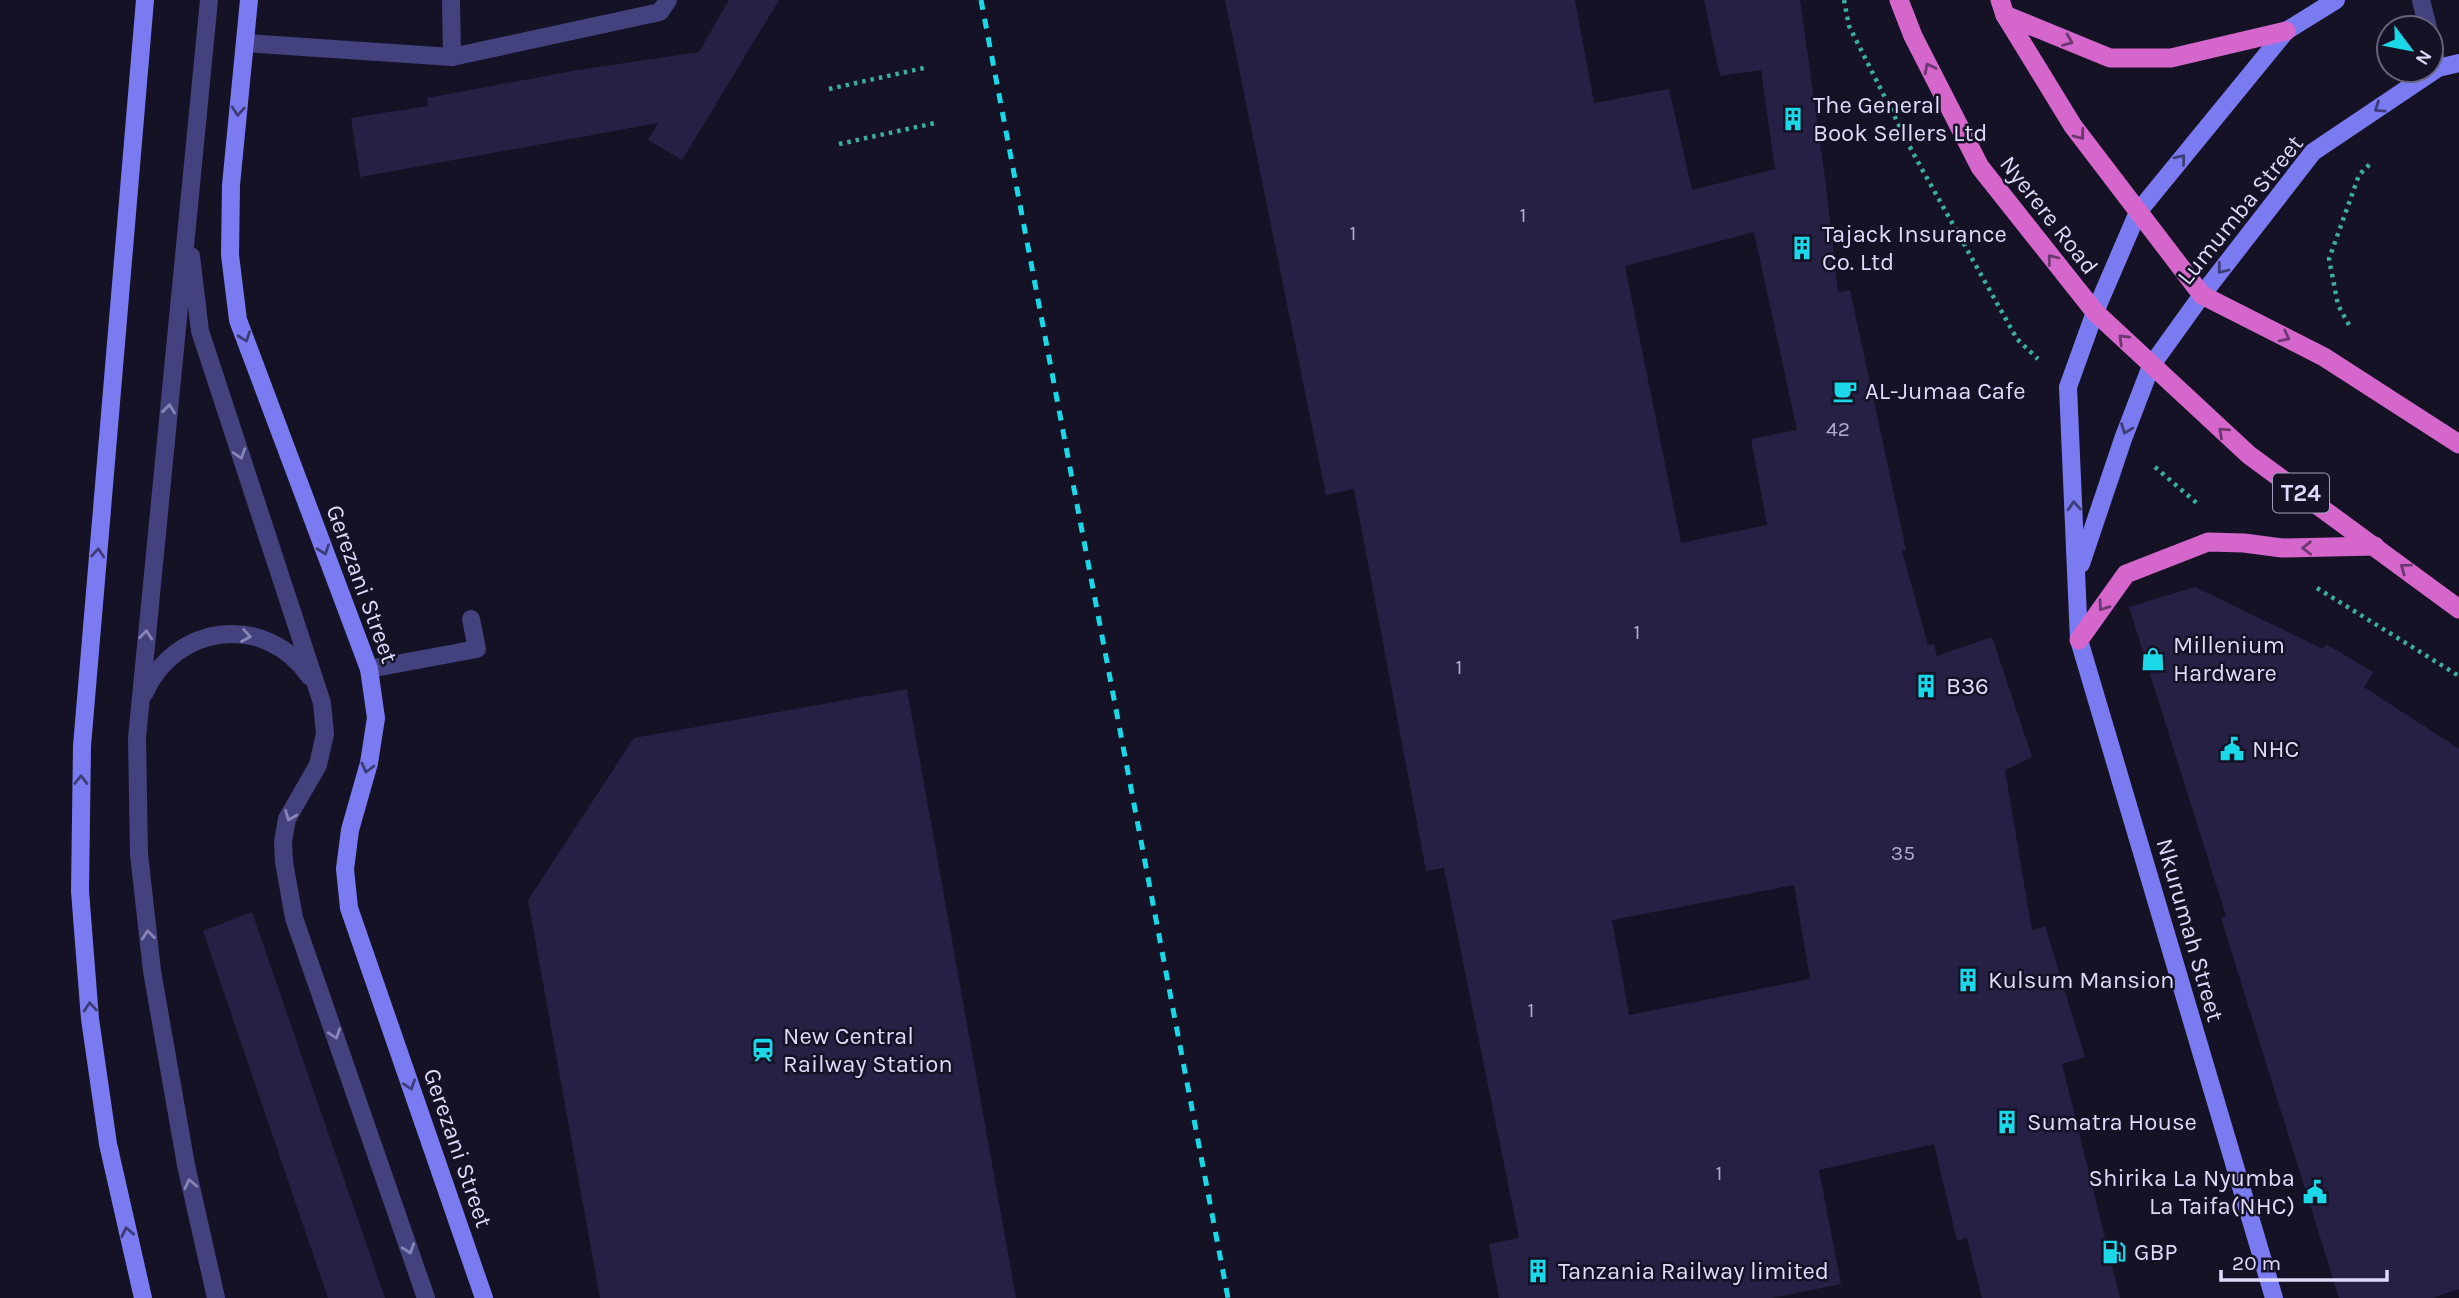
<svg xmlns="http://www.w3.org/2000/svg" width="2459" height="1298" viewBox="0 0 2459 1298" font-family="Karla,sans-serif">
<rect width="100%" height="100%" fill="#151225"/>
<!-- building -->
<g fill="#262044" fill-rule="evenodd">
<polygon points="729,0 779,0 682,160 648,140 658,123 360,177 351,118 428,106 427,98 578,70 699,52"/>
<path d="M1225,0H1575L1594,103L1669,89L1692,190L1775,169L1761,70L1720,76L1704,0H1800L1826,185L1838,292L1850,290L1906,550L1902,551L1928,645L1934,644L1937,656L1992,637L2032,757L2005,770L2032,931L2045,926L2085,1057L2062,1064L2120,1298H1982L1967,1238L1957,1241L1934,1144L1819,1170L1841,1284L1772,1298H1499L1489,1244L1519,1238L1444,868L1426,871L1354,489L1326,495ZM1754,232L1797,430L1751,439L1767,525L1681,543L1625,266ZM1794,885L1810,979L1629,1015L1612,920Z"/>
<polygon points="2195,587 2323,649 2326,644 2373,672 2364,687 2459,749 2459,1289 2433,1298 2339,1298 2221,918 2226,916 2129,607"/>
<polygon points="907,689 1016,1298 600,1298 528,900 634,738"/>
<polygon points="252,912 385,1298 328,1298 203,931"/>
</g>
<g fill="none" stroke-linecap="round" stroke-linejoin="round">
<!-- path -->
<g stroke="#3cada3" stroke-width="4.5" stroke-dasharray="3.5 5" stroke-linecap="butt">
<polyline points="1844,0 1849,26 1913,153 2017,339 2038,359"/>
<polyline points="829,89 924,68"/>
<polyline points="839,144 935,123"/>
<polyline points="2349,325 2338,305 2329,259 2359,175 2372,162"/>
<polyline points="2155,467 2199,505"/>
<polyline points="2317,588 2459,676"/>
</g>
<!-- service -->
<g stroke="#43427f" stroke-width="18">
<polyline points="209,0 137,738 139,854 152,971 186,1165 216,1298"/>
<polyline points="245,43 452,57 451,0"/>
<polyline points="452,57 660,12 668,0"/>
<polyline points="191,256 200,331 322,703 325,734 318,765 287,819 283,841 284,862 294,918 426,1298"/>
<polyline points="369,669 477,649 471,619"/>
<path d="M144,694C175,623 266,612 310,677"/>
</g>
<!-- minor -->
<g stroke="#43427f" stroke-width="18">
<polyline points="2421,0 2428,28"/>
<polyline points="2431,40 2438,68"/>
</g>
<!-- secondary -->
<g stroke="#7b7bf1" stroke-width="18">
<polyline points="249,0 231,185 230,255 238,320 369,669 376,718 369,763 350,830 345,869 349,908 484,1298"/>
<polyline points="2081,564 2123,439 2151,366 2202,295 2313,152 2438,68 2459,63"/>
<polyline points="143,1298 108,1144 90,1019 80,891 82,746 145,0"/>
<polyline points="2274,1298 2079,640 2068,387 2095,312 2138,212 2286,31 2336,0"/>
</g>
<!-- trunk -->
<g stroke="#d566cc" stroke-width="19">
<polyline points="1899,0 1913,36 1980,167 2095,312 2249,455 2459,609"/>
<polyline points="2000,0 2005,15 2073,126 2202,295 2324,357 2459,444"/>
<polyline points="2005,15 2110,58 2171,58 2286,31"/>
<polyline points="2079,640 2126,574 2208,542 2244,543 2282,548 2375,546"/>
</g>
<!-- rail -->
<polyline stroke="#1ad8e7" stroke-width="5" stroke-dasharray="10 9" stroke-linecap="butt" points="981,0 1228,1298"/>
</g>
<!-- one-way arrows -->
<defs><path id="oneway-chevron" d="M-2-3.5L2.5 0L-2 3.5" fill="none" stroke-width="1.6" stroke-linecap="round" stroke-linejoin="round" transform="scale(1.75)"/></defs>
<g stroke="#6b3870">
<use href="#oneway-chevron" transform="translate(2068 41) rotate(22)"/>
<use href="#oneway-chevron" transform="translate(1929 68) rotate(-117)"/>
<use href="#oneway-chevron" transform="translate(2080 135) rotate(53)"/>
<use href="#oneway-chevron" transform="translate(2052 259) rotate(-128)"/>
<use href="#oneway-chevron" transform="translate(2285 337) rotate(27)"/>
<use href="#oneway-chevron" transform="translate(2123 339) rotate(-136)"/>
<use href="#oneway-chevron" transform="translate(2223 432) rotate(-138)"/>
<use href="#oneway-chevron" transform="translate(2307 548) rotate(179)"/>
<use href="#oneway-chevron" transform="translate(2405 568) rotate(-143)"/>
<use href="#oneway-chevron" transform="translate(2103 606) rotate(125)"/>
</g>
<g stroke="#3e3c77">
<use href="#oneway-chevron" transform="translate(2379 108) rotate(146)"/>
<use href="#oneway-chevron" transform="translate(238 111) rotate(95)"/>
<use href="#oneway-chevron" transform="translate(2181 159) rotate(-51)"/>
<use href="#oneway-chevron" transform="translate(2222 269) rotate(128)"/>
<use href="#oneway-chevron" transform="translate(245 337) rotate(70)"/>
<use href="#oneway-chevron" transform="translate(2126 429) rotate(111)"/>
<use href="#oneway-chevron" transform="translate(2074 506) rotate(-93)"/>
<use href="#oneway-chevron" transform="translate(324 550) rotate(70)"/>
<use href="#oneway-chevron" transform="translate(98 553) rotate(-85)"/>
<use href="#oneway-chevron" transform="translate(367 768) rotate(104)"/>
<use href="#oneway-chevron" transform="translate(81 780) rotate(-89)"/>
<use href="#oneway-chevron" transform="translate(90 1007) rotate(-95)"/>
<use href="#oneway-chevron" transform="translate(410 1085) rotate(71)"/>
<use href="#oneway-chevron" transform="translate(127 1232) rotate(-102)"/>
</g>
<g stroke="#8886b7">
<use href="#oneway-chevron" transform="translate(169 409) rotate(-84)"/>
<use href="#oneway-chevron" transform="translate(240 454) rotate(72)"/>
<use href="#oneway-chevron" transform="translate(146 635) rotate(-84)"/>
<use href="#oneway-chevron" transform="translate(246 636) rotate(9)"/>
<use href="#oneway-chevron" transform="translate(290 816) rotate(112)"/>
<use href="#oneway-chevron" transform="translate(148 935) rotate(-96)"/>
<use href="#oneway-chevron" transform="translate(335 1034) rotate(71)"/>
<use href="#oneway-chevron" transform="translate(190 1184) rotate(-103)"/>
<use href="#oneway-chevron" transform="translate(409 1249) rotate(71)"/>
</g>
<!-- icons -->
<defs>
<g id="building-bare" transform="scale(1.89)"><path d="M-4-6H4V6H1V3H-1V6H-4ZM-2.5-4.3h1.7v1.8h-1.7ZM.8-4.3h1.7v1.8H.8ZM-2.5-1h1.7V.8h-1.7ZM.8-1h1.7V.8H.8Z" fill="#1ad8e7" stroke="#151225" stroke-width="2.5" paint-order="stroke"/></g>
<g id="cafe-bare" transform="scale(1.89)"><path d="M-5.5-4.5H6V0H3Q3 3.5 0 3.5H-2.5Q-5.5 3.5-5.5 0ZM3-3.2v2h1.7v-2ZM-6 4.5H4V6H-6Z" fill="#1ad8e7" stroke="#151225" stroke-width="2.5" paint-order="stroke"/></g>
<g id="shop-bare" transform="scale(1.89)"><path d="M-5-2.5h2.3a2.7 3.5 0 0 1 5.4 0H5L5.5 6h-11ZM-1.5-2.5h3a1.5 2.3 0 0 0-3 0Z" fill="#1ad8e7" stroke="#151225" stroke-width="2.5" paint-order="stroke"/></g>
<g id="civic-bare" transform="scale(1.89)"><path d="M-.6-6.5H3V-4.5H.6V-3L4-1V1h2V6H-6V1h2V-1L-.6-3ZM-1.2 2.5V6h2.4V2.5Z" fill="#1ad8e7" stroke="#151225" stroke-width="2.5" paint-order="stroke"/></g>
<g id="station-bare" transform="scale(1.89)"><path d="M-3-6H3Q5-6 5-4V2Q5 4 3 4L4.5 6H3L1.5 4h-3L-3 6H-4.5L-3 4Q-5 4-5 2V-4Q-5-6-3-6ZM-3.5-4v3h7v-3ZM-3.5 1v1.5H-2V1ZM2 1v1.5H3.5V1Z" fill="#1ad8e7" stroke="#151225" stroke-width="2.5" paint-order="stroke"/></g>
<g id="fuel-bare" transform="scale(1.89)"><path d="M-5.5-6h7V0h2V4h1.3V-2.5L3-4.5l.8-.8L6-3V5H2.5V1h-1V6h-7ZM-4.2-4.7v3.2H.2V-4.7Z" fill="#1ad8e7" stroke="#151225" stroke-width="2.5" paint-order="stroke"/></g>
</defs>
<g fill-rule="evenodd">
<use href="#building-bare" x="1793" y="119"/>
<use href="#building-bare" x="1802" y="248"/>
<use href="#cafe-bare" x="1845" y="391"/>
<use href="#shop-bare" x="2153" y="659"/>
<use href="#building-bare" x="1926" y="686"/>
<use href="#civic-bare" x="2232" y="749"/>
<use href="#building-bare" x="1968" y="980"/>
<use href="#station-bare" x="763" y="1050"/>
<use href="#building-bare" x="2007" y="1122"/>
<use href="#civic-bare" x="2315" y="1192"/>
<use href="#fuel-bare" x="2114" y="1252"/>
<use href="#building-bare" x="1538" y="1271"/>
</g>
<g text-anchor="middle" stroke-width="5" stroke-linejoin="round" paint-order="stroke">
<!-- number labels -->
<g font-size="21" fill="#afaccd">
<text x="1523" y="222">1</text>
<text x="1353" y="240">1</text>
<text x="1838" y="436">42</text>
<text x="1637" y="639">1</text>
<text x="1459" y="674">1</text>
<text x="1903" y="860">35</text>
<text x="1531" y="1017">1</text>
<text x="1719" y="1180">1</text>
</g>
<!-- shield labels -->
<rect fill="#151225" stroke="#a19ebb" stroke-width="2" x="2273" y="473.5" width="56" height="39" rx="5"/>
<g font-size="23" font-weight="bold" fill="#dddafb">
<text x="2301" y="501">T24</text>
</g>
<!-- poi labels -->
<g font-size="24" fill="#dddafb" stroke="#151225" text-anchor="start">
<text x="1813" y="113">The General<tspan x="1813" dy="28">Book Sellers Ltd</tspan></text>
<text x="1822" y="242">Tajack Insurance<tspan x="1822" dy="28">Co. Ltd</tspan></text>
<text x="1865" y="399">AL-Jumaa Cafe</text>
<text x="2173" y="653">Millenium<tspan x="2173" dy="28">Hardware</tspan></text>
<text x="1946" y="694">B36</text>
<text x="2252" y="757">NHC</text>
<text x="1988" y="988">Kulsum Mansion</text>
<text x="783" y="1044">New Central<tspan x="783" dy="28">Railway Station</tspan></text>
<text x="2027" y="1130">Sumatra House</text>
<text x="2295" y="1186" text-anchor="end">Shirika La Nyumba<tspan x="2295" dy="28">La Taifa(NHC)</tspan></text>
<text x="2134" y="1260">GBP</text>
<text x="1558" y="1279">Tanzania Railway limited</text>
</g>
<!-- street labels -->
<g font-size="24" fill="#dddafb" stroke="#151225">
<text transform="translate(2240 210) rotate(-51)" y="8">Lumumba Street</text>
<text transform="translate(2049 215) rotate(52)" y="8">Nyerere Road</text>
<text transform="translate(362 584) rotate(70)" y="8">Gerezani Street</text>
<text transform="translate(2190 930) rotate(74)" y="8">Nkurumah Street</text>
<text transform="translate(458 1148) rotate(71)" y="8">Gerezani Street</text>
</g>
</g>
<!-- north arrow -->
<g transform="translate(2410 49) rotate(122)"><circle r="33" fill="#151225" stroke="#65627b" stroke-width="2"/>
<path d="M0-5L12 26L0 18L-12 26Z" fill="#1ad8e7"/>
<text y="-10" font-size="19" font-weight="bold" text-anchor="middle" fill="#dddafb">N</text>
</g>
<!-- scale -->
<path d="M2221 1270v10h166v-10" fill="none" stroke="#dddafb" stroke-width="3.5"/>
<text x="2232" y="1270" font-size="21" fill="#dddafb" stroke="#151225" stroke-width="5" paint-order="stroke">20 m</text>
</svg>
